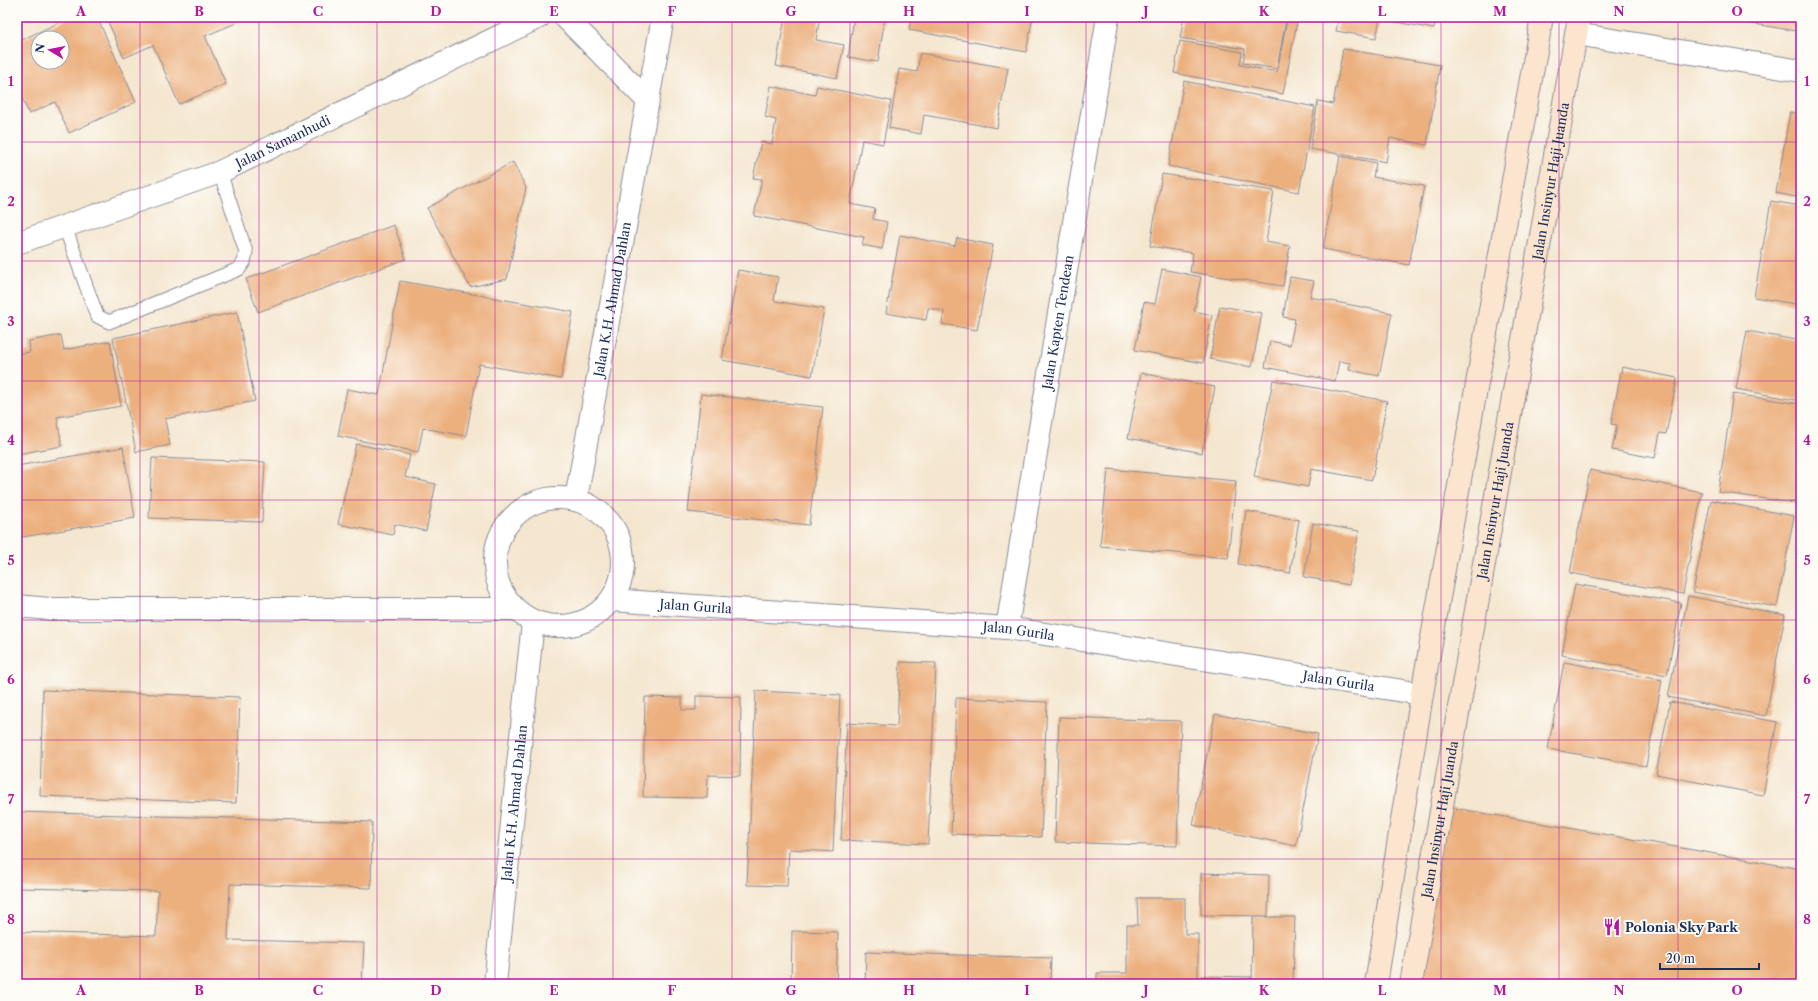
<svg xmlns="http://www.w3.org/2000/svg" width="1818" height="1001" viewBox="0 0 1818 1001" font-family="'Libre Caslon Text',serif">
<rect width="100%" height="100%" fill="#fdfcf7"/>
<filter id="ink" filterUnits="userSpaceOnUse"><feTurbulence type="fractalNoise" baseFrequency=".025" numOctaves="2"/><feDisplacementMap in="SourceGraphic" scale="8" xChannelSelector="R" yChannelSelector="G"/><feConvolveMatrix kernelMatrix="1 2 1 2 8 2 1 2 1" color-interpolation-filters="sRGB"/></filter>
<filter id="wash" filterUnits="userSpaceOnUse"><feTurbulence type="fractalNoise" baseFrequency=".012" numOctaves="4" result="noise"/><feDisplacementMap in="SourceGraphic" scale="16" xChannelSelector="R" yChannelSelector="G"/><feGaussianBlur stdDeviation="0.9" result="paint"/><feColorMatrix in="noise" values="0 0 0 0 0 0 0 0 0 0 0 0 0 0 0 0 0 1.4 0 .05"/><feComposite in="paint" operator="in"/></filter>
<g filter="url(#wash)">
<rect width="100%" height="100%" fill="#f4e6cf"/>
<g id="blocks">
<!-- building -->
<g fill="#ecb07f" fill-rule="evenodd">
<path d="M71,17H97L136,102L69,133L55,102L29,114L17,86V42ZM38,38H62V62H38Z"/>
<polygon points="106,17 234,17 236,23 205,36 226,84 179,104 153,45 124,58"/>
<polygon points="785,17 820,17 816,40 844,45 837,78 776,66"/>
<polygon points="854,17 885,17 878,62 848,57"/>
<polygon points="911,17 1033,17 1026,52 909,30"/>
<polygon points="1184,17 1300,17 1299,21 1286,19 1277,69 1243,63 1245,49 1180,38"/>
<polygon points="1339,17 1436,17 1434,29 1380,19 1376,38 1336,31"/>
<polygon points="1721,17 1801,17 1801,32 1721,18"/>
<polygon points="1287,20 1297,22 1283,94 1174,73 1180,41 1242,52 1240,65 1277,72"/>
<polygon points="1343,49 1440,65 1427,145 1390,138 1386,162 1310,149 1318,101 1333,104"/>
<polygon points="920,53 1008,68 997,128 924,115 921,134 889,128 899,69 917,72"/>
<polygon points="1184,81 1315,107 1299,192 1168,166"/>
<polygon points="771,86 815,95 817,86 891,101 883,144 862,140 850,204 875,209 873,219 887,222 882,249 862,245 864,237 754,216 762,179 753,178 761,142 772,144 776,120 765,117"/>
<polygon points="1790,112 1801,114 1801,198 1776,193"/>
<polygon points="1340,156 1376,163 1373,177 1424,186 1409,265 1323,249"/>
<polygon points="513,162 526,188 507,279 470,287 427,208"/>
<polygon points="1162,174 1274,191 1266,242 1290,246 1283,286 1190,272 1193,253 1150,246"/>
<polygon points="1771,201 1801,206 1801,305 1754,297"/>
<polygon points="394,225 406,259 258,312 246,279"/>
<polygon points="900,235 955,246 957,238 993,245 977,330 942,324 944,311 928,308 926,320 886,313"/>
<polygon points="1162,269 1201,277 1194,311 1212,315 1203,363 1135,350 1144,302 1155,304"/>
<polygon points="738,270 778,277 774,301 824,309 812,376 722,360"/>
<polygon points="1290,277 1314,281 1310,297 1392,313 1379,376 1349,370 1350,363 1339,361 1335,381 1265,367 1270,341 1290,345 1295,319 1283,317"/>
<polygon points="400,281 573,312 561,379 479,364 466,436 423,428 418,452 338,436 347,389 379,395"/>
<polygon points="1220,306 1262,313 1252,367 1210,359"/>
<polygon points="237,312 255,401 165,419 170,445 136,452 113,338"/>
<polygon points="1747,331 1801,341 1801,401 1736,389"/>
<polygon points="61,335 64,350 110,341 121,406 57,417 62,446 17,454 17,354 30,352 29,341"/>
<polygon points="1622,367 1677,378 1666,434 1660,433 1655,458 1612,450 1617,425 1611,424"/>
<polygon points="1141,373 1215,387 1202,453 1128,438"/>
<polygon points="1273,380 1387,401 1372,480 1311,469 1308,487 1254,477"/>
<polygon points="701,394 823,407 809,525 688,512"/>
<polygon points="1733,394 1801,404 1801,504 1718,492"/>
<polygon points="356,444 410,455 405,477 436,484 426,531 395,524 393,535 338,524"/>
<polygon points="123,447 135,518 17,538 17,466"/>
<polygon points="152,458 265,462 262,522 149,518"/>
<polygon points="1108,469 1236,481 1228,558 1100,546"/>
<polygon points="1590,470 1702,492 1683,594 1570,573"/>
<polygon points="1711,500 1794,516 1777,607 1693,592"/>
<polygon points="1246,511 1299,520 1290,573 1238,564"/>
<polygon points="1313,523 1359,531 1349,585 1304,577"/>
<polygon points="1575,584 1681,603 1667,675 1562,655"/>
<polygon points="1688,596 1785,615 1766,716 1668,697"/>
<polygon points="900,662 936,663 928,844 841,840 847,723 897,726"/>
<polygon points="1564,662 1662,680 1646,766 1548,749"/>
<polygon points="43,690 240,697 236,803 40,796"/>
<polygon points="756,691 840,695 833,852 789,849 787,886 747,885"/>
<polygon points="696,696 741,697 740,776 708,775 707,798 643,797 645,697 682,698 682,710 696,710"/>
<polygon points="956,698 1047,702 1041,837 951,834"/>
<polygon points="1670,702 1777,722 1763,795 1656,774"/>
<polygon points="1215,714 1318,734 1296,846 1193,825"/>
<polygon points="1059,717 1181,721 1177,846 1055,842"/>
<polygon points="1443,806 1801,869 1801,984 1413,984"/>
<polygon points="17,812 372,822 371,888 230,884 228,940 364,943 362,984 17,984 17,932 156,936 158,891 17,888"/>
<polygon points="1201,873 1269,875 1268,916 1201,915"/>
<polygon points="1137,898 1185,898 1185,934 1198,934 1198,984 1097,984 1097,973 1127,973 1127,925 1138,925"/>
<polygon points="1253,917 1295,917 1293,983 1252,984"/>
<polygon points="792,931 838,932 836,984 791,984"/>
<polygon points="866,952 1051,958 1050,984 865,984"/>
<polygon points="1201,976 1251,977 1251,984 1201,984"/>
</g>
</g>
</g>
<g filter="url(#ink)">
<use href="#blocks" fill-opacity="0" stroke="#888a96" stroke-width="1"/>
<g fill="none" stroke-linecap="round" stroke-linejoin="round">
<!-- service casing -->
<g stroke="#888a96" stroke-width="15">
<polyline id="service" points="65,227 97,316 109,322 239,269 244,262 246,252 220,172"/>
</g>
<!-- minor casing -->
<g stroke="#888a96" stroke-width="24">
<g id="minor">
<polyline points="565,17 647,100"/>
<polyline points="1576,34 1801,71"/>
<path id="s1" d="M17,243L220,172L539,17"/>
<circle cx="559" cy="562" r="64"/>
<path id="s2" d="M576,499L663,17"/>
<path id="s3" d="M611,600L1007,628L1422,694"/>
<polyline points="17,606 50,609 514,609"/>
<path id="s4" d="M1007,628L1108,17"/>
<path id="s5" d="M495,984L533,622"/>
</g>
</g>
<!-- secondary casing -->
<g stroke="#888a96" stroke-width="24">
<g id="secondary">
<polyline points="1376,984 1422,694 1542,17"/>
<path id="s6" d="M1411,984L1579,17"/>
</g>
</g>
<!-- service -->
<use href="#service" stroke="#fff" stroke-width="13"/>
<!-- minor -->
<use href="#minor" stroke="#fff" stroke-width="22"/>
<!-- secondary -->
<use href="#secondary" stroke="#fce5cf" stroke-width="22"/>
</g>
</g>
<!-- grid -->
<path fill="none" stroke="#b5179e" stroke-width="1" stroke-opacity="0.55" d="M140,17V984M259,17V984M377,17V984M495,17V984M613,17V984M732,17V984M850,17V984M968,17V984M1086,17V984M1205,17V984M1323,17V984M1441,17V984M1559,17V984M1678,17V984M17,142H1801M17,261H1801M17,381H1801M17,500H1801M17,620H1801M17,740H1801M17,859H1801"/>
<!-- icons -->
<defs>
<g id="restaurant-bare" transform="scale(1.38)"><path d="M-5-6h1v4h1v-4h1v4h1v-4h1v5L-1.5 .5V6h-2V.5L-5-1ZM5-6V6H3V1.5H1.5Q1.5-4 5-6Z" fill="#b5179e" stroke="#fdfcf7" stroke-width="2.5" paint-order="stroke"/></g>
</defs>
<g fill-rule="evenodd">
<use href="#restaurant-bare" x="1612" y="927"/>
</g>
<g text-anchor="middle" stroke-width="4" stroke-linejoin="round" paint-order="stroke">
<!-- street labels -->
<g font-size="13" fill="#1b2f5e" stroke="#fdfcf7">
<text dy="5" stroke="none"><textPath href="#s1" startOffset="285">Jalan Samanhudi</textPath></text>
<text dy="5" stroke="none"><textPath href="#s6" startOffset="815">Jalan Insinyur Haji Juanda</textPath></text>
<text dy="5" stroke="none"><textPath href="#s2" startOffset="203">Jalan K.H. Ahmad Dahlan</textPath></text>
<text dy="5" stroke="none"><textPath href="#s4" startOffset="310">Jalan Kapten Tendean</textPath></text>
<text dy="5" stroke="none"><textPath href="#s6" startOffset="491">Jalan Insinyur Haji Juanda</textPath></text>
<text dy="5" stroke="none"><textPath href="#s3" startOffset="85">Jalan Gurila</textPath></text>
<text dy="5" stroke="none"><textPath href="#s3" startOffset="409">Jalan Gurila</textPath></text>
<text dy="5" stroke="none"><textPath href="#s3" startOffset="733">Jalan Gurila</textPath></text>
<text dy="5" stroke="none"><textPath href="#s5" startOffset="182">Jalan K.H. Ahmad Dahlan</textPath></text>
<text dy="5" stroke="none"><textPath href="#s6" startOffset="167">Jalan Insinyur Haji Juanda</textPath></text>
</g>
<!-- poi labels -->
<g font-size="13" font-weight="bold" fill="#1b2f5e" stroke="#fdfcf7" text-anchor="start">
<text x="1625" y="932">Polonia Sky Park</text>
</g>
</g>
<!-- margin -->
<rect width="1818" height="1001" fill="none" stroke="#fdfcf7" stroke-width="44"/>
<!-- north arrow -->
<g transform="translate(50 50) rotate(280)"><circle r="19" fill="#fdfcf7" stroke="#a3aaba"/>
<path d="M0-3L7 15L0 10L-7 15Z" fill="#b5179e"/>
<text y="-6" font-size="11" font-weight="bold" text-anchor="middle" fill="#1b2f5e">N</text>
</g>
<!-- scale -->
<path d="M1660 963v6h99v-6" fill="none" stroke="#1b2f5e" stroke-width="2"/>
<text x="1666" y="963" font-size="12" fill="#1b2f5e" stroke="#fdfcf7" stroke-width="3" paint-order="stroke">20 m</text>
<rect x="22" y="22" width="1774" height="957" fill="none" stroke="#b5179e" stroke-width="1.5"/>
<g font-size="13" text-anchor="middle" font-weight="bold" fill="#b5179e">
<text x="81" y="16">A</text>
<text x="199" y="16">B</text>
<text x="318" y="16">C</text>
<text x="436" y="16">D</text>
<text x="554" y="16">E</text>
<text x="672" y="16">F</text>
<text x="791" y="16">G</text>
<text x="909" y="16">H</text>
<text x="1027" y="16">I</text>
<text x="1146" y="16">J</text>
<text x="1264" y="16">K</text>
<text x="1382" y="16">L</text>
<text x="1500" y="16">M</text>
<text x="1619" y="16">N</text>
<text x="1737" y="16">O</text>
<text x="11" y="86">1</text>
<text x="1807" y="86">1</text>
<text x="11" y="206">2</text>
<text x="1807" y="206">2</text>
<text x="11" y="326">3</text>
<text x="1807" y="326">3</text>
<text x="11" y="445">4</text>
<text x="1807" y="445">4</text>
<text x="11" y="565">5</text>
<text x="1807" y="565">5</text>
<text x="11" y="684">6</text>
<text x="1807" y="684">6</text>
<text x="11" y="804">7</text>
<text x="1807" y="804">7</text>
<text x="11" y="924">8</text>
<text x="1807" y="924">8</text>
<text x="81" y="995">A</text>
<text x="199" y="995">B</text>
<text x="318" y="995">C</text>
<text x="436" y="995">D</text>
<text x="554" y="995">E</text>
<text x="672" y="995">F</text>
<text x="791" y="995">G</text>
<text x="909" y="995">H</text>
<text x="1027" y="995">I</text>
<text x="1146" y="995">J</text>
<text x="1264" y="995">K</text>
<text x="1382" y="995">L</text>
<text x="1500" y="995">M</text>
<text x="1619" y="995">N</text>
<text x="1737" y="995">O</text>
</g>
</svg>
